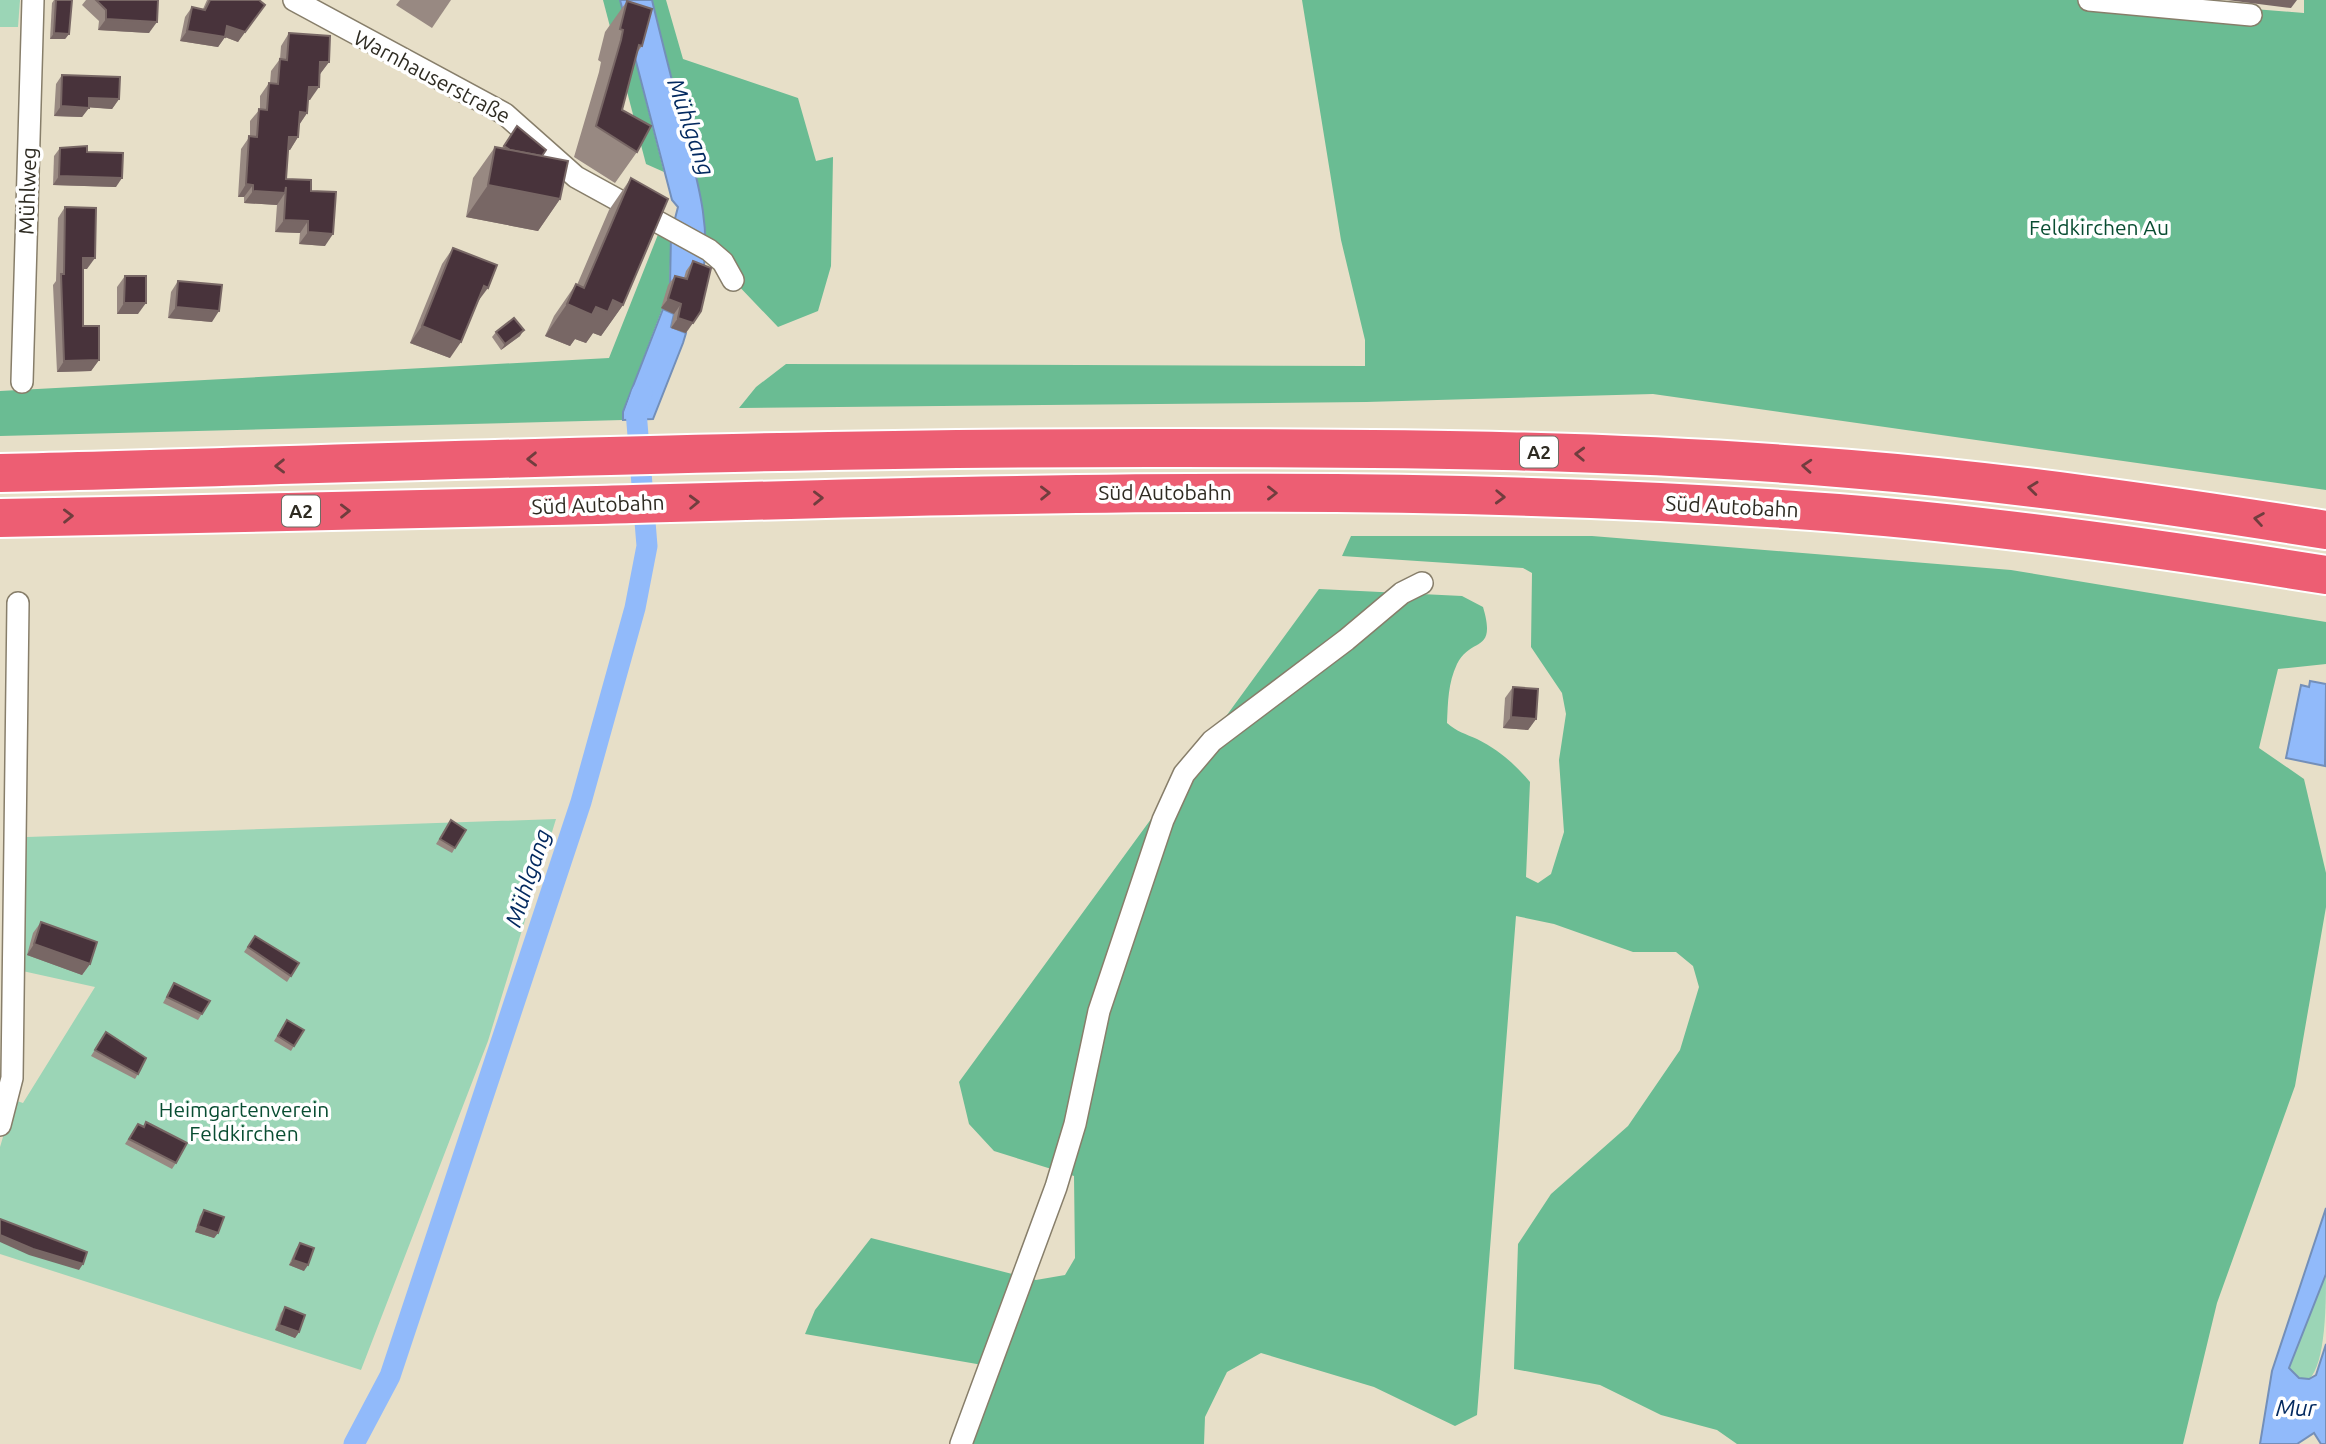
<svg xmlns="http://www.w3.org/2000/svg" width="2326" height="1444" viewBox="0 0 2326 1444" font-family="Ubuntu,sans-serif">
<rect width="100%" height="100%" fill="#e7dfc8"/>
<!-- green -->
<g fill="#9bd5b6">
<polygon points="0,0 20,0 18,27 0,27"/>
<polygon points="556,819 488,1041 361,1370 0,1254 0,1147 14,1100 23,1103 95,987 18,970 27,837"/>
<path d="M2326,1274C2326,1300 2326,1364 2309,1379L2299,1378L2289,1369Z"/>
</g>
<!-- forest -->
<g fill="#6abc93">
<polygon points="603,0 620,0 664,172 646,164"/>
<polygon points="652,0 666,0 683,59 798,98 816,161 833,157 831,266 818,311 778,327 733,280 704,243 693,166"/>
<polygon points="1302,0 2142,0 2304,13 2304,0 2326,0 2326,490 1653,394 1366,402 739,408 756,387 786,364 1365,366 1365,340 1341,240"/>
<polygon points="659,232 671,234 669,291 623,412 623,420 0,436 0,391 609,358"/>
<path d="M1351,536H1592L2011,570L2326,622V664L2278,669L2259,748L2304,779L2326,873V907L2295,1086L2217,1303L2183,1444H1737L1717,1430L1661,1415L1600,1385L1514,1369L1518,1244L1551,1194L1628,1126L1680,1050L1699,987L1693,966L1676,952H1633L1554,924L1516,916L1477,1415L1455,1426L1374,1387L1261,1353L1227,1372L1205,1417L1204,1444H969L994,1367L805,1334L815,1310L871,1238L1036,1280L1065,1275L1075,1258L1074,1176L994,1151L969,1124L959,1082L1319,589L1462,596L1483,607C1497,654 1471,636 1457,664C1448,683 1448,702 1447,723C1457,732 1466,734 1477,739C1499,750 1515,764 1530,782L1526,877L1538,883L1551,874L1564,832L1559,760L1566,714L1562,693L1531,647L1532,573L1523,568L1342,556Z"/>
</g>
<!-- water -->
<g fill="#91bafa" stroke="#738fb9" stroke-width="2">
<path d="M620,0H652C662,42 673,83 683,125C695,173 713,227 702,277L680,289L670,286L671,234L678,207L672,200Z"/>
<polygon points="663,309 674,314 671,327 686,333 683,343 653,419 623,420 623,412"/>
<polygon points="2310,681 2326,684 2325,766 2286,758 2301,685 2309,687"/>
<polygon points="2326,1208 2326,1274 2289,1368 2299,1378 2309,1379 2316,1375 2326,1344 2326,1444 2321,1444 2314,1433 2297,1444 2260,1444 2272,1371"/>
</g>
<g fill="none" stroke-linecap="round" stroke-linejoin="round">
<!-- canal -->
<polyline stroke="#91bafa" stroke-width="21" points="354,1444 390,1376 581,802 635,608 647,546 636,411 642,393"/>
<!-- street casing -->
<g stroke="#877e6a" stroke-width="24">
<g id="street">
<polyline points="294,0 505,114 576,177 709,250 723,262 733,280"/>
<polyline points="2089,0 2251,15"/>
<polyline points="22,382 33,0"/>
<polyline points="0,1125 12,1078 18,603"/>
<polyline points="961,1444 1056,1187 1075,1124 1099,1011 1163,820 1184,774 1212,741 1346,640 1402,593 1422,583"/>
</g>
</g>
<!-- highway casing -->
<g stroke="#fff" stroke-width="42">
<g id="highway">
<path d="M0,473C394,463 788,447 1183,448C1405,448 1628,450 1850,469C2010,482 2168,505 2326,530"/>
<path d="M0,518C199,514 398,511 597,505C1011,494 1425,481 1838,513C2002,526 2164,549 2326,575"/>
</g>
</g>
<!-- street -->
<use href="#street" stroke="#fff" stroke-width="21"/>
<!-- highway -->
<use href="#highway" stroke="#ed5e73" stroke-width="38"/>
</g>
<!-- wall -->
<g fill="#988982">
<polygon points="54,0 72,0 69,34 65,39 50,39 52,3"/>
<polygon points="86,0 158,0 149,33 98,30 99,21 82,5"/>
<polygon points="207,0 259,0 238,42 225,37 218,47 180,41 185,17 192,7 203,9"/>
<polygon points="400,0 451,0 432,28 396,5"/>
<polygon points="627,1 642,46 636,54 622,110 637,152 615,183 574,157 599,72 601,62 598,60 605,32"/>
<polygon points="289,33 329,62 320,74 310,100 308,100 307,113 299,125 298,137 290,150 288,150 286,179 311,191 325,246 299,244 300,233 275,232 277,205 244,203 244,197 238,197 241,149 250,136 250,121 260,109 260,96 269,83 270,83 271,71 280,59 281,46"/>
<polygon points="62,75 119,99 112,109 89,107 82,117 54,116 56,84"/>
<polygon points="517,126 542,156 560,199 538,231 466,217 473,178 495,147 502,148"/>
<polygon points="60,148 87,152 116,187 53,185 54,156"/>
<polygon points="631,178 623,305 601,336 593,333 586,343 575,339 570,346 545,336 554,316 576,284 577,285 609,210"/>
<polygon points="65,207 87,269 83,269 83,326 99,360 91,371 57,372 53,285 56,281 58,218"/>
<polygon points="453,248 450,358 410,343 442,264"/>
<polygon points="693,261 686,333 671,328 674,314 661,308 668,285 675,276 684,278 686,271"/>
<polygon points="125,276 138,314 117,314 117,287"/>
<polygon points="178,281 212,322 168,318 171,292"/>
<polygon points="496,332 520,336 501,350 492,337"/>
<polygon points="1513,687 1536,719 1528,730 1503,728 1505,698"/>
<polygon points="451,820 455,848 452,853 436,844"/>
<polygon points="41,922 90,964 82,975 27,955 33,933"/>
<polygon points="255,936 299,963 287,982 244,952"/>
<polygon points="174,983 210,1001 198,1020 163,1003"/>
<polygon points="287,1020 294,1046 291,1051 274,1041"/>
<polygon points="106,1032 138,1074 135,1079 91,1056"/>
<polygon points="146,1122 176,1163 172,1169 125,1144 138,1124 143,1127"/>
<polygon points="204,1210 218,1233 214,1238 195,1232 200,1216"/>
<polygon points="300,1243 304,1271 289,1265 296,1249"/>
<polygon points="285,1307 299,1332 295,1338 275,1330 281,1313"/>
</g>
<!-- shaded-wall -->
<g fill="#786765">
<polygon points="2227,0 2297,0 2291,8"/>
<polygon points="265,5 238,42 225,37 218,47 180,41 187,31 227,26"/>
<polygon points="106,19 157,22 149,33 98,30"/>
<polygon points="54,33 69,34 65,39 50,39"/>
<polygon points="320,62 329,62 320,74 312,74"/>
<polygon points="309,87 319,87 310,100 300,99"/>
<polygon points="89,98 119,99 112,109 83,107"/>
<polygon points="61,106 89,108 82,117 54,116"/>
<polygon points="300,112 307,113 299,125"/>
<polygon points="289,137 298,137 290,150 280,149"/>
<polygon points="59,176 122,178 116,187 53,185"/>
<polygon points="246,184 253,185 244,197 238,197"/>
<polygon points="488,185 560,199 538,231 466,217"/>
<polygon points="253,191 285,193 277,205 244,203"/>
<polygon points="284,220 308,221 300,233 275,232"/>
<polygon points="308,232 333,234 325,246 299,244"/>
<polygon points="83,258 95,258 87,269 75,269"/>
<polygon points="484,286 488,288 476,304"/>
<polygon points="668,299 681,304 674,314 661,308"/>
<polygon points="613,300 623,305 601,336 593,333 586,343 575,339 570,346 545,336 567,304 596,307"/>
<polygon points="124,303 146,303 138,314 117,314"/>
<polygon points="176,307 219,311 212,322 168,318"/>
<polygon points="678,318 693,323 686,333 671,328"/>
<polygon points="422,326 461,342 450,358 410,343"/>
<polygon points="524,330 520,336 501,350 505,344"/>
<polygon points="99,360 91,371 57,372 64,361"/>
<polygon points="1511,717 1536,719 1528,730 1503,728"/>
<polygon points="34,944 90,964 82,975 27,955"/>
<polygon points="198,1226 218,1233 214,1238 195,1232"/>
<polygon points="0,1235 83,1264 79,1270 29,1255 0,1242"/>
<polygon points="293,1260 308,1265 304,1271 289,1265"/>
<polygon points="279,1325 299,1332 295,1338 275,1330"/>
</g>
<!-- building -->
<g fill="#48333b" stroke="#786765" stroke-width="2">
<polygon points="56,0 72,0 69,34 54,33"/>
<polygon points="96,0 158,0 157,22 106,19 106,10"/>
<polygon points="210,0 259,0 265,5 245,32 227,26 225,37 187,31 192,7 205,10"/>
<polygon points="627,1 652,9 642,46 639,45 622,110 651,126 637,152 596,126 621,40 623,30 620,29"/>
<polygon points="289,33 330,36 329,62 320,62 319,87 309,87 307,113 300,112 298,137 289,137 286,179 311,180 311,191 336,192 333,234 308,232 308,221 284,220 286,187 285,193 253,191 253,185 246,184 249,136 257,137 259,109 267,110 269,83 278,84 280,59 287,60"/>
<polygon points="62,75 120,77 119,99 89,98 89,108 61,106"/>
<polygon points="517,126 546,150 542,156 510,150 504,146"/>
<polygon points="87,146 87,152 123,153 122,178 59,176 60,148"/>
<polygon points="495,147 568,161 560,199 488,185"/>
<polygon points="631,178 668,199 623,305 613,300 608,312 596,307 592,315 567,304 576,284 584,288"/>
<polygon points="65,207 96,208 95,258 83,258 83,326 99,326 99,360 64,361 61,274 64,274"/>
<polygon points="453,248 497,265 488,288 484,286 461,342 422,326"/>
<polygon points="693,261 711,268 701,311 693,323 678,318 681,304 668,299 675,276 687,279"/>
<polygon points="125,276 146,276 146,303 124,303"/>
<polygon points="178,281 222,285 219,311 176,307"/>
<polygon points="514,318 524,330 505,344 496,332"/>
<polygon points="1513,687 1538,689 1536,719 1511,717"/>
<polygon points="451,820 466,830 455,848 440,839"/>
<polygon points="41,922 97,942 90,964 34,944"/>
<polygon points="255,936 299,963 291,976 248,947"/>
<polygon points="174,983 210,1001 202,1014 167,997"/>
<polygon points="287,1020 304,1030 294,1046 278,1036"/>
<polygon points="106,1032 146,1058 138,1074 95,1050"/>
<polygon points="146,1122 187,1143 176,1163 129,1139 138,1124 144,1127"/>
<polygon points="204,1210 224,1217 218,1233 198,1226"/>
<polygon points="0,1219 87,1252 83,1264 33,1249 0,1235"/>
<polygon points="300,1243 314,1248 308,1265 293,1260"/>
<polygon points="285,1307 305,1315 299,1332 279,1325"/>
</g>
<!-- one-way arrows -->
<defs><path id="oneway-chevron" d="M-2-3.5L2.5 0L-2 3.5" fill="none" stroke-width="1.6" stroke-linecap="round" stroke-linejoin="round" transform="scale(1.75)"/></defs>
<g stroke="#713d3e">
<use href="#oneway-chevron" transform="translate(1580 454) rotate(-178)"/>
<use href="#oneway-chevron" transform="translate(532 459) rotate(179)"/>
<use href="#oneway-chevron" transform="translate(280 466) rotate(179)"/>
<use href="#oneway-chevron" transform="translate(1807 466) rotate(-176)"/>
<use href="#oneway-chevron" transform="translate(2033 488) rotate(-174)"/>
<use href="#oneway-chevron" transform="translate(1045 493) rotate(-1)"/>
<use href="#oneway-chevron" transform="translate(1272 493)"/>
<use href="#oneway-chevron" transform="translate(1500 497) rotate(2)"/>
<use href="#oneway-chevron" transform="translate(818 498) rotate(-1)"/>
<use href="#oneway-chevron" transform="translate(694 502) rotate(-2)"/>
<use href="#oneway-chevron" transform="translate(345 511) rotate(-1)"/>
<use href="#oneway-chevron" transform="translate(68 516) rotate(-1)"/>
<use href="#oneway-chevron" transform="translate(2259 519) rotate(-171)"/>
</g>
<g text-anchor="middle" stroke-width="7" stroke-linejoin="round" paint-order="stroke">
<!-- shield labels -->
<g fill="#fff" stroke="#6d6b64" stroke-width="2">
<rect x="1520" y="436.5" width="38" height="31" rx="5"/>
<rect x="282" y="495.5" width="38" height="31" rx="5"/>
</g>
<g font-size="19" font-weight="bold" fill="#2e2b22">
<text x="1539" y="459">A2</text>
<text x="301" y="518">A2</text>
</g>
<!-- street labels -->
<g font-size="21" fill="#2e2b22" stroke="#fff">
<text transform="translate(432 77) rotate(28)" y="7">Warnhauserstraße</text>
<text transform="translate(28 191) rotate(-88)" y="7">Mühlweg</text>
<text x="1165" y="500">Süd Autobahn</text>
<text transform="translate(598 505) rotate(-2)" y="7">Süd Autobahn</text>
<text transform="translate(1732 507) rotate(3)" y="7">Süd Autobahn</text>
</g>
<!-- park labels -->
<g font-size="21" fill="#094d32" stroke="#fff">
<text x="2099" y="235">Feldkirchen Au</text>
<text x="244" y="1117">Heimgartenverein<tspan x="244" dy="24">Feldkirchen</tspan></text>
</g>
<!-- water labels -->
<g font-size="23" font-style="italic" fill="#042a60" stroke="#fff">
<text transform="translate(691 127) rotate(71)" y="8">Mühlgang</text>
<text transform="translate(528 878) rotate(-72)" y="8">Mühlgang</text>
<text x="2296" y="1416">Mur</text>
</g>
</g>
</svg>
